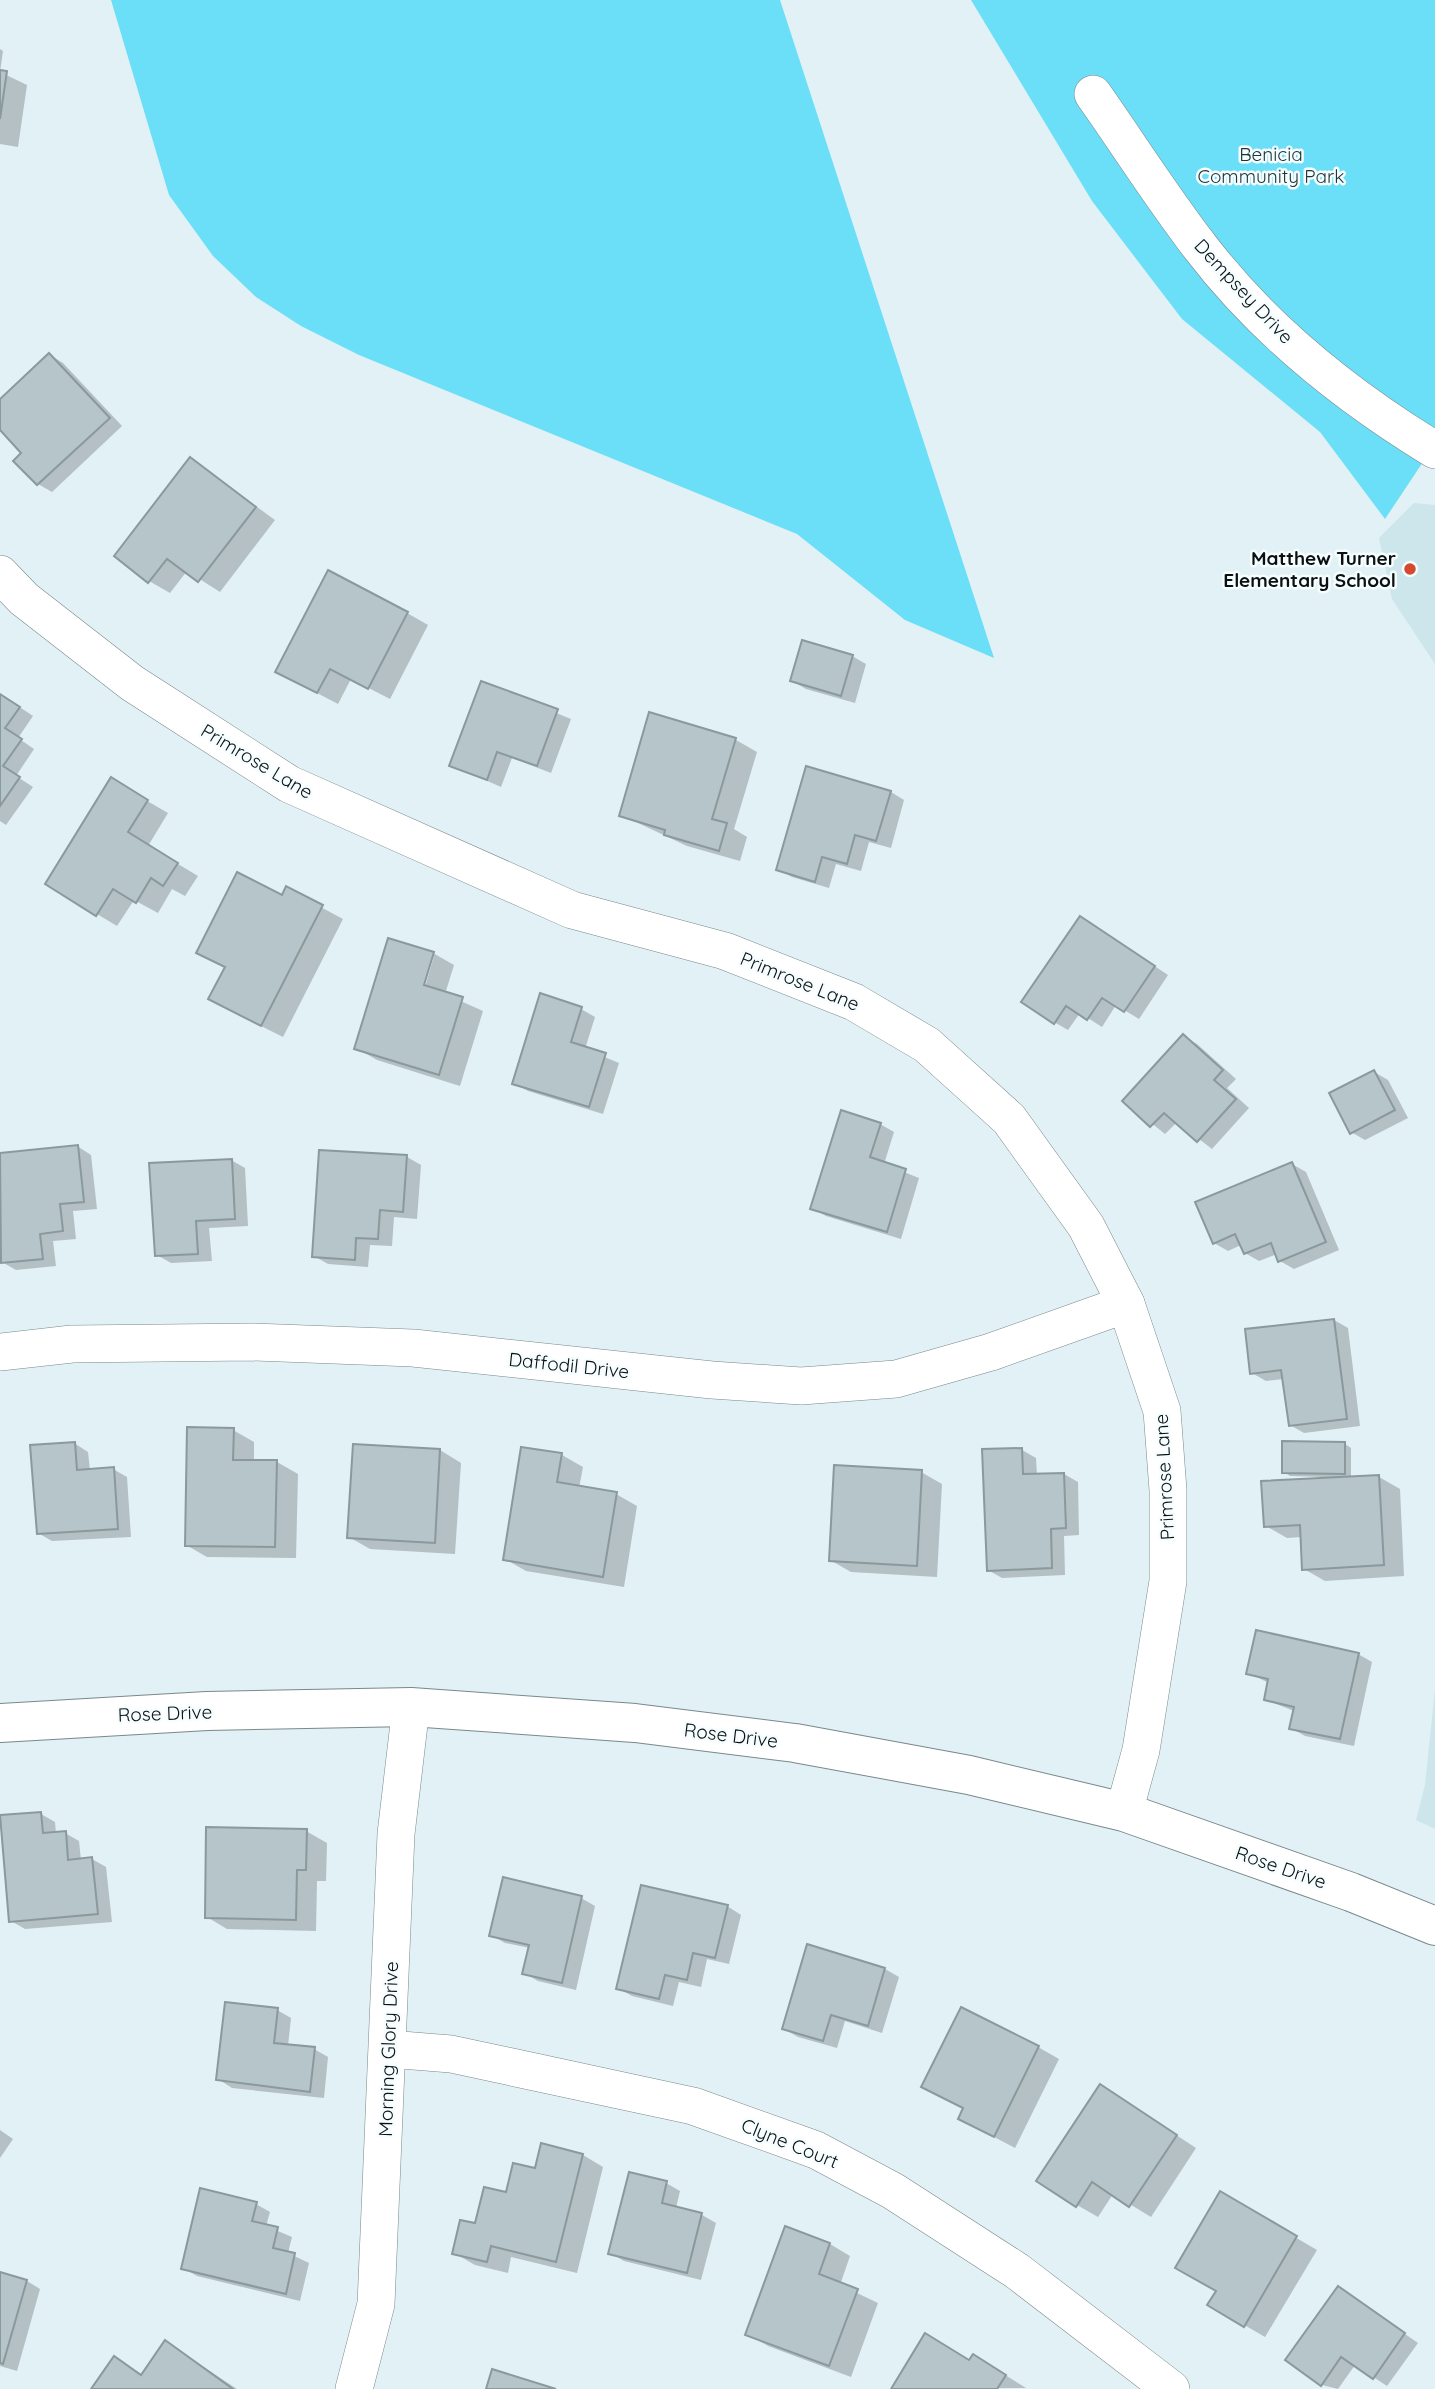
<svg xmlns="http://www.w3.org/2000/svg" width="1435" height="2389" viewBox="0 0 1435 2389" font-family="Quicksand,sans-serif">
<rect width="100%" height="100%" fill="#e1f1f5"/>
<!-- built -->
<g fill="#cce6ec">
<polygon points="1414,503 1435,505 1435,664 1392,599 1379,538"/>
<polygon points="1435,1689 1435,1829 1416,1820 1425,1785"/>
</g>
<!-- green -->
<g fill="#6adff7">
<polygon points="111,0 780,0 994,658 905,620 797,534 359,355 301,326 256,297 213,256 169,195"/>
<polygon points="971,0 1435,0 1435,444 1385,519 1320,432 1182,319 1092,201"/>
</g>
<!-- shadow -->
<g fill="#0003" fill-rule="evenodd">
<polygon points="0,49 3,51 0,72 27,85 18,147 0,144"/>
<polygon points="50,355 63,363 122,426 52,492 38,484 24,453 0,427 0,401"/>
<polygon points="191,459 275,520 220,592 187,571 170,593 149,581"/>
<polygon points="407,613 428,625 390,699 351,679 338,704 298,683"/>
<polygon points="852,656 866,664 855,703 806,689 792,681"/>
<polygon points="482,683 571,719 551,773 512,758 501,787 451,765"/>
<polygon points="0,694 33,716 18,738 34,749 16,776 33,787 6,825 0,821"/>
<polygon points="650,715 736,740 757,752 734,829 747,837 740,861 687,846 621,815"/>
<polygon points="111,780 168,813 148,846 198,876 185,896 172,889 158,913 134,900 117,926 97,914"/>
<polygon points="891,792 904,800 891,848 869,842 861,871 836,864 829,888 792,877 778,869"/>
<polygon points="287,889 343,919 283,1037 231,1011 226,968 198,952 283,897"/>
<polygon points="1094,926 1168,975 1139,1019 1116,1005 1102,1027 1080,1013 1068,1030 1054,1022"/>
<path d="M390,940L433,953L454,965L445,994L483,1011L460,1086L377,1060L356,1048ZM431,956H434L423,994L419,993Z"/>
<polygon points="581,1009 595,1017 585,1049 619,1063 603,1114 528,1091 514,1083"/>
<polygon points="1183,1036 1197,1044 1236,1079 1227,1088 1249,1108 1212,1149 1177,1122 1165,1134 1124,1101"/>
<polygon points="1374,1072 1388,1080 1408,1118 1365,1140 1351,1132"/>
<polygon points="880,1124 894,1132 884,1164 919,1178 901,1239 826,1216 812,1208"/>
<polygon points="77,1146 91,1155 97,1209 73,1211 76,1239 53,1241 56,1266 16,1270 2,1262 0,1155"/>
<polygon points="407,1157 421,1165 417,1219 394,1217 392,1246 370,1245 368,1267 328,1264 314,1256"/>
<polygon points="231,1160 245,1168 248,1226 209,1228 212,1261 171,1263 157,1255"/>
<polygon points="1292,1164 1306,1172 1339,1250 1294,1269 1280,1261 1277,1254 1259,1261 1245,1253 1241,1245 1228,1251 1214,1243"/>
<polygon points="1334,1320 1348,1328 1360,1426 1304,1433 1290,1425 1284,1379 1266,1381 1252,1373"/>
<polygon points="233,1430 254,1442 254,1462 277,1462 298,1474 296,1558 207,1557 186,1545"/>
<polygon points="74,1443 88,1452 90,1470 113,1469 127,1477 131,1537 52,1541 38,1533"/>
<polygon points="1345,1444 1351,1448 1351,1478 1379,1477 1400,1489 1404,1576 1325,1581 1304,1569 1302,1537 1287,1538 1266,1526 1323,1479 1323,1477 1290,1476 1284,1472"/>
<polygon points="523,1449 562,1455 583,1467 579,1488 616,1494 637,1506 624,1587 526,1571 505,1559"/>
<polygon points="440,1450 461,1463 455,1554 370,1549 349,1537"/>
<polygon points="1022,1450 1036,1458 1037,1475 1064,1474 1078,1482 1079,1535 1064,1536 1065,1575 1002,1578 988,1570"/>
<polygon points="921,1472 942,1484 937,1577 851,1572 830,1560"/>
<polygon points="1358,1654 1372,1662 1354,1746 1305,1736 1291,1728 1294,1711 1266,1700 1269,1683 1248,1673"/>
<polygon points="41,1814 55,1822 56,1834 65,1833 79,1841 81,1860 92,1859 106,1867 112,1922 25,1929 11,1921"/>
<polygon points="306,1831 327,1843 326,1881 317,1881 316,1931 227,1929 207,1917"/>
<polygon points="581,1898 595,1906 576,1990 538,1981 524,1973 530,1948 505,1943 491,1935"/>
<polygon points="727,1906 741,1915 729,1964 707,1959 701,1987 679,1982 673,2006 632,1996 618,1988"/>
<polygon points="808,1946 885,1969 899,1977 882,2033 845,2021 837,2048 798,2037 784,2029"/>
<polygon points="277,2010 291,2018 288,2046 314,2049 328,2057 324,2098 232,2088 218,2079"/>
<polygon points="1038,2047 1059,2059 1015,2148 981,2130 964,2109 923,2087"/>
<polygon points="1121,2099 1196,2148 1151,2217 1113,2194 1098,2217 1077,2205"/>
<polygon points="0,2130 13,2139 0,2158"/>
<polygon points="583,2155 603,2167 577,2273 511,2257 508,2273 475,2265 454,2253 507,2194 536,2170"/>
<polygon points="666,2183 680,2191 676,2208 702,2215 716,2223 701,2280 624,2261 610,2253"/>
<polygon points="1221,2194 1317,2250 1265,2337 1210,2305 1218,2291"/>
<polygon points="256,2204 270,2212 266,2226 292,2237 288,2253 309,2263 300,2301 197,2276 183,2268"/>
<polygon points="786,2228 830,2244 850,2256 840,2285 878,2303 851,2377 768,2346 747,2334"/>
<polygon points="0,2274 27,2281 40,2289 17,2371 0,2366"/>
<polygon points="1339,2288 1418,2343 1387,2386 1355,2365 1338,2389 1322,2385"/>
<polygon points="166,2342 237,2389 93,2389 115,2358 143,2375"/>
<polygon points="970,2362 994,2368 1026,2388 893,2389"/>
</g>
<!-- building -->
<g fill="#b5c5c9" stroke="#89999c" stroke-width="2">
<polygon points="0,70 7,71 0,119"/>
<polygon points="49,353 110,418 37,485 13,461 21,453 0,430 0,399"/>
<polygon points="190,457 256,507 198,582 167,559 148,583 114,556"/>
<polygon points="328,570 408,612 368,689 330,669 317,693 275,672"/>
<polygon points="802,640 853,655 841,696 790,681"/>
<polygon points="481,681 558,709 537,766 497,752 487,780 449,766"/>
<polygon points="0,694 20,707 5,728 22,739 3,766 20,777 0,806"/>
<polygon points="649,712 736,738 712,819 727,823 719,851 664,835 665,830 619,816"/>
<polygon points="806,766 891,791 876,841 855,835 847,864 822,857 815,882 776,870"/>
<polygon points="111,777 148,800 128,832 178,863 163,886 151,878 136,903 113,889 96,916 45,884"/>
<polygon points="237,872 282,895 286,886 323,905 261,1026 208,999 225,967 196,953"/>
<polygon points="1080,916 1155,966 1124,1012 1102,998 1087,1020 1066,1006 1054,1024 1021,1002"/>
<polygon points="388,938 434,952 424,985 463,997 439,1075 354,1049"/>
<polygon points="540,993 582,1007 571,1042 606,1053 589,1107 512,1084"/>
<polygon points="1183,1034 1223,1070 1214,1080 1236,1099 1197,1142 1164,1113 1150,1127 1122,1101"/>
<polygon points="1374,1070 1395,1110 1350,1134 1329,1093"/>
<polygon points="841,1110 881,1123 870,1157 906,1169 887,1232 810,1209"/>
<polygon points="78,1145 84,1202 60,1204 63,1231 40,1234 43,1259 1,1263 0,1153"/>
<polygon points="319,1150 407,1155 403,1212 380,1210 378,1239 356,1238 355,1260 312,1257"/>
<polygon points="232,1159 235,1219 196,1221 198,1254 155,1256 149,1163"/>
<polygon points="1292,1162 1326,1242 1278,1262 1271,1243 1244,1254 1235,1234 1213,1244 1195,1202"/>
<polygon points="1334,1319 1347,1419 1289,1426 1281,1370 1250,1374 1245,1329"/>
<polygon points="187,1427 234,1428 233,1460 277,1460 275,1547 185,1546"/>
<polygon points="1282,1441 1345,1442 1345,1474 1282,1473"/>
<polygon points="75,1442 77,1470 114,1467 118,1529 37,1534 30,1445"/>
<polygon points="353,1444 440,1449 435,1543 347,1538"/>
<polygon points="521,1447 562,1453 557,1482 617,1492 603,1577 503,1560"/>
<polygon points="1022,1448 1023,1474 1064,1473 1066,1528 1051,1529 1052,1568 987,1571 982,1449"/>
<polygon points="834,1465 922,1470 917,1566 829,1561"/>
<polygon points="1379,1475 1384,1565 1302,1570 1300,1525 1264,1527 1261,1481"/>
<polygon points="1256,1630 1359,1653 1340,1739 1289,1729 1294,1707 1264,1700 1268,1679 1246,1674"/>
<polygon points="41,1812 43,1833 66,1831 68,1860 92,1857 98,1914 9,1922 0,1815"/>
<polygon points="206,1827 307,1829 306,1870 297,1870 296,1920 205,1918"/>
<polygon points="503,1877 582,1896 562,1983 522,1974 529,1945 489,1936"/>
<polygon points="641,1885 728,1905 715,1958 693,1953 687,1980 665,1975 659,1999 616,1989"/>
<polygon points="807,1944 885,1968 868,2026 831,2015 823,2041 782,2029"/>
<polygon points="225,2002 278,2008 274,2043 315,2047 310,2092 216,2080"/>
<polygon points="961,2007 1039,2046 994,2137 958,2119 963,2108 921,2087"/>
<polygon points="1100,2084 1177,2135 1129,2207 1092,2182 1076,2207 1036,2181"/>
<polygon points="541,2143 583,2154 556,2262 491,2246 487,2262 452,2254 460,2220 475,2223 484,2187 506,2192 513,2163 535,2168"/>
<polygon points="629,2172 667,2181 662,2203 702,2213 687,2273 608,2254"/>
<polygon points="200,2188 257,2202 252,2221 278,2227 273,2248 295,2253 286,2294 181,2269"/>
<polygon points="1220,2191 1297,2236 1244,2327 1207,2305 1216,2291 1175,2268"/>
<polygon points="785,2226 830,2243 819,2274 858,2289 829,2366 745,2335"/>
<polygon points="0,2272 27,2280 3,2364 0,2363"/>
<polygon points="1338,2286 1405,2333 1373,2379 1341,2357 1321,2386 1285,2360"/>
<polygon points="925,2333 969,2360 973,2354 1006,2375 997,2389 891,2389"/>
<polygon points="165,2340 233,2389 91,2389 114,2356 141,2375"/>
<polygon points="492,2369 556,2389 486,2389"/>
</g>
<g fill="none" stroke-linecap="round" stroke-linejoin="round">
<!-- street casing -->
<g stroke="#79888c" stroke-width="38">
<g id="street">
<path d="M1093,94C1129,145 1163,199 1201,248C1263,329 1348,397 1435,450"/>
<polyline points="0,574 24,599 132,683 289,784 572,910 725,951 854,1002 927,1045 1009,1119 1086,1226 1126,1304 1162,1411 1168,1490 1168,1581 1141,1750 1124,1812"/>
<polyline points="0,1352 72,1344 253,1342 413,1348 712,1380 801,1386 896,1379 991,1352 1126,1304"/>
<polyline points="389,2049 451,2054 693,2106 816,2150 893,2191 1017,2271 1171,2389"/>
<polyline points="354,2389 376,2304 396,1834 411,1707"/>
</g>
</g>
<!-- secondary casing -->
<g stroke="#79888c" stroke-width="40">
<polyline id="secondary" points="0,1723 207,1711 411,1707 635,1723 795,1743 969,1775 1124,1812 1351,1892 1435,1926"/>
</g>
<!-- street -->
<use href="#street" stroke="#fff" stroke-width="37"/>
<!-- secondary -->
<use href="#secondary" stroke="#fff" stroke-width="38"/>
</g>
<!-- markers -->
<circle fill="#d54a2f" stroke="#f6fdfe" stroke-width="2.5" cx="1410" cy="569" r="7"/>
<g text-anchor="middle" stroke-width="5" stroke-linejoin="round" paint-order="stroke">
<!-- park labels -->
<g font-size="19" fill="#1d3439" stroke="#f6fdfe">
<text x="1271" y="161">Benicia<tspan x="1271" dy="22">Community Park</tspan></text>
</g>
<!-- street labels -->
<g font-size="19" fill="#0b1113" stroke="#f6fdfe">
<text transform="translate(1244 291) rotate(47)" y="7">Dempsey Drive</text>
<text transform="translate(257 761) rotate(31)" y="7">Primrose Lane</text>
<text transform="translate(800 981) rotate(22)" y="7">Primrose Lane</text>
<text transform="translate(569 1365) rotate(6)" y="7">Daffodil Drive</text>
<text transform="translate(1164 1477) rotate(-93)" y="7">Primrose Lane</text>
<text transform="translate(165 1713) rotate(-2)" y="7">Rose Drive</text>
<text transform="translate(731 1735) rotate(7)" y="7">Rose Drive</text>
<text transform="translate(1281 1867) rotate(19)" y="7">Rose Drive</text>
<text transform="translate(388 2049) rotate(-88)" y="7">Morning Glory Drive</text>
<text transform="translate(790 2143) rotate(22)" y="7">Clyne Court</text>
</g>
<!-- poi labels -->
<g font-size="19" font-weight="bold" fill="#0b1113" stroke="#f6fdfe" text-anchor="end">
<text x="1396" y="565">Matthew Turner<tspan x="1396" dy="22">Elementary School</tspan></text>
</g>
</g>
</svg>
